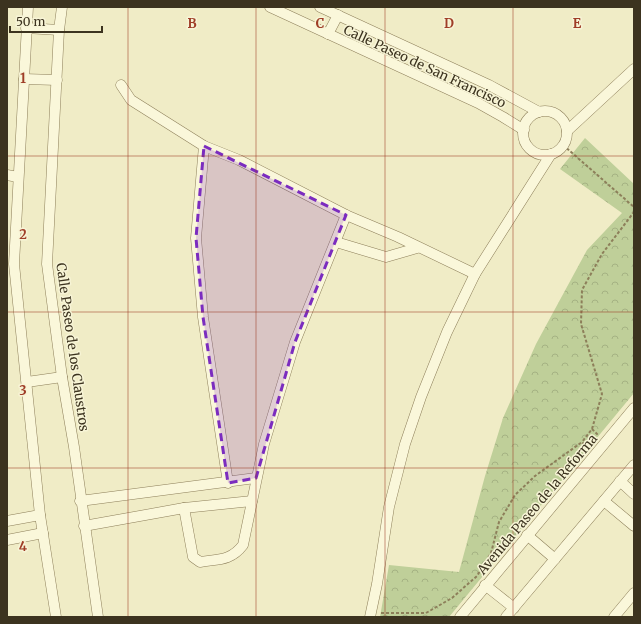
<svg xmlns="http://www.w3.org/2000/svg" width="641" height="624" viewBox="0 0 641 624" font-family="Merriweather,serif">
<defs>
<pattern id="forest-crowns" width="20" height="18" patternUnits="userSpaceOnUse"><rect width="20" height="18" fill="#bfcf99"/><path d="M2 6a3 3 0 1 1 6 0M12 15a3 3 0 1 1 6 0" fill="none" stroke="#a5b283"/></pattern>
</defs>
<rect width="100%" height="100%" fill="#f0ecc6"/>
<!-- forest -->
<polygon fill="url(#forest-crowns)" points="585,138 634,184 634,393 449,617 380,617 389,565 459,572 485,476 503,418 536,344 587,250 622,213 560,169"/>
<g fill="none" stroke-linecap="round" stroke-linejoin="round">
<!-- street casing -->
<g stroke="#8d7f5a" stroke-width="11">
<g id="street">
<polyline points="28,7 14,264 40,515 56,617"/>
<polyline points="62,7 59,30 47,264 62,377 74,447 98,617"/>
<polyline points="270,7 478,103 503,117 524,130"/>
<polyline points="320,7 489,85 539,112"/>
<polyline points="26,28 59,30"/>
<polyline points="328,34 338,15"/>
<polyline points="24,79 57,80"/>
<polyline points="121,85 131,100 204,146 239,160 346,215 398,237 475,274"/>
<circle cx="545" cy="133" r="22"/>
<polyline points="567,131 634,69"/>
<polyline points="204,146 196,238 203,317 228,483"/>
<polyline points="7,175 18,177"/>
<polyline points="336,242 386,257 417,248"/>
<polyline points="27,382 62,377"/>
<polyline points="620,481 634,494"/>
<polyline points="80,501 256,478"/>
<polyline points="604,501 634,526"/>
<path d="M184,508L193,557L200,562C218,559 231,561 243,545L264,444L295,342L346,215"/>
<polyline points="7,521 40,515"/>
<polyline points="84,526 184,508 252,501"/>
<polyline points="527,535 555,559"/>
<polyline points="7,540 43,533"/>
<polyline points="485,585 514,608"/>
<polyline points="370,617 377,584 389,507 405,444 421,397 447,332 475,274 551,154"/>
<polyline points="460,617 634,408"/>
<polyline points="506,617 634,465"/>
<polyline points="614,617 634,593"/>
</g>
</g>
<!-- path -->
<g stroke="#8d7f5a" stroke-width="2" stroke-dasharray="3 2" stroke-linecap="butt">
<polyline points="563,145 634,207"/>
<polyline points="592,429 598,435"/>
<polyline points="588,448 582,442 592,429 602,394 581,324 582,290 602,254 634,212"/>
<polyline points="381,613 426,613 452,598 477,576 491,553 499,522 515,495 535,476 582,442"/>
</g>
<!-- street -->
<use href="#street" stroke="#faf7da" stroke-width="10"/>
</g>
<!-- marked area -->
<path fill="#7b2cbf" fill-opacity="0.2" stroke="#7b2cbf" stroke-width="3" stroke-dasharray="8 5" stroke-linejoin="round" d="M204,146L346,215L295,342L256,478L228,483L203,317L196,238Z"/>
<!-- grid -->
<path fill="none" stroke="#9f3d27" stroke-width="1" stroke-opacity="0.55" d="M128,7V617M256,7V617M385,7V617M513,7V617M7,156H634M7,312H634M7,468H634"/>
<g text-anchor="middle" stroke-width="3" stroke-linejoin="round" paint-order="stroke">
<!-- street labels -->
<g font-size="13" fill="#3c331f" stroke="#f7f4d6">
<text transform="translate(425 66) rotate(25)" y="5">Calle Paseo de San Francisco</text>
<text transform="translate(73 347) rotate(82)" y="5">Calle Paseo de los Claustros</text>
<text transform="translate(537 504) rotate(-50)" y="5">Avenida Paseo de la Reforma</text>
</g>
</g>
<g font-size="13" text-anchor="middle" font-weight="bold" fill="#9f3d27" stroke="#f7f4d6" stroke-width="3" stroke-linejoin="round" paint-order="stroke">
<text x="192" y="28">B</text>
<text x="320" y="28">C</text>
<text x="449" y="28">D</text>
<text x="577" y="28">E</text>
<text x="23" y="83">1</text>
<text x="23" y="239">2</text>
<text x="23" y="395">3</text>
<text x="23" y="551">4</text>
</g>
<!-- border -->
<rect width="641" height="624" fill="none" stroke="#3c331f" stroke-width="16"/>
<!-- scale -->
<path d="M10 26v6h92v-6" fill="none" stroke="#3c331f" stroke-width="2"/>
<text x="16" y="26" font-size="12" fill="#3c331f" stroke="#f7f4d6" stroke-width="3" paint-order="stroke">50 m</text>
</svg>
